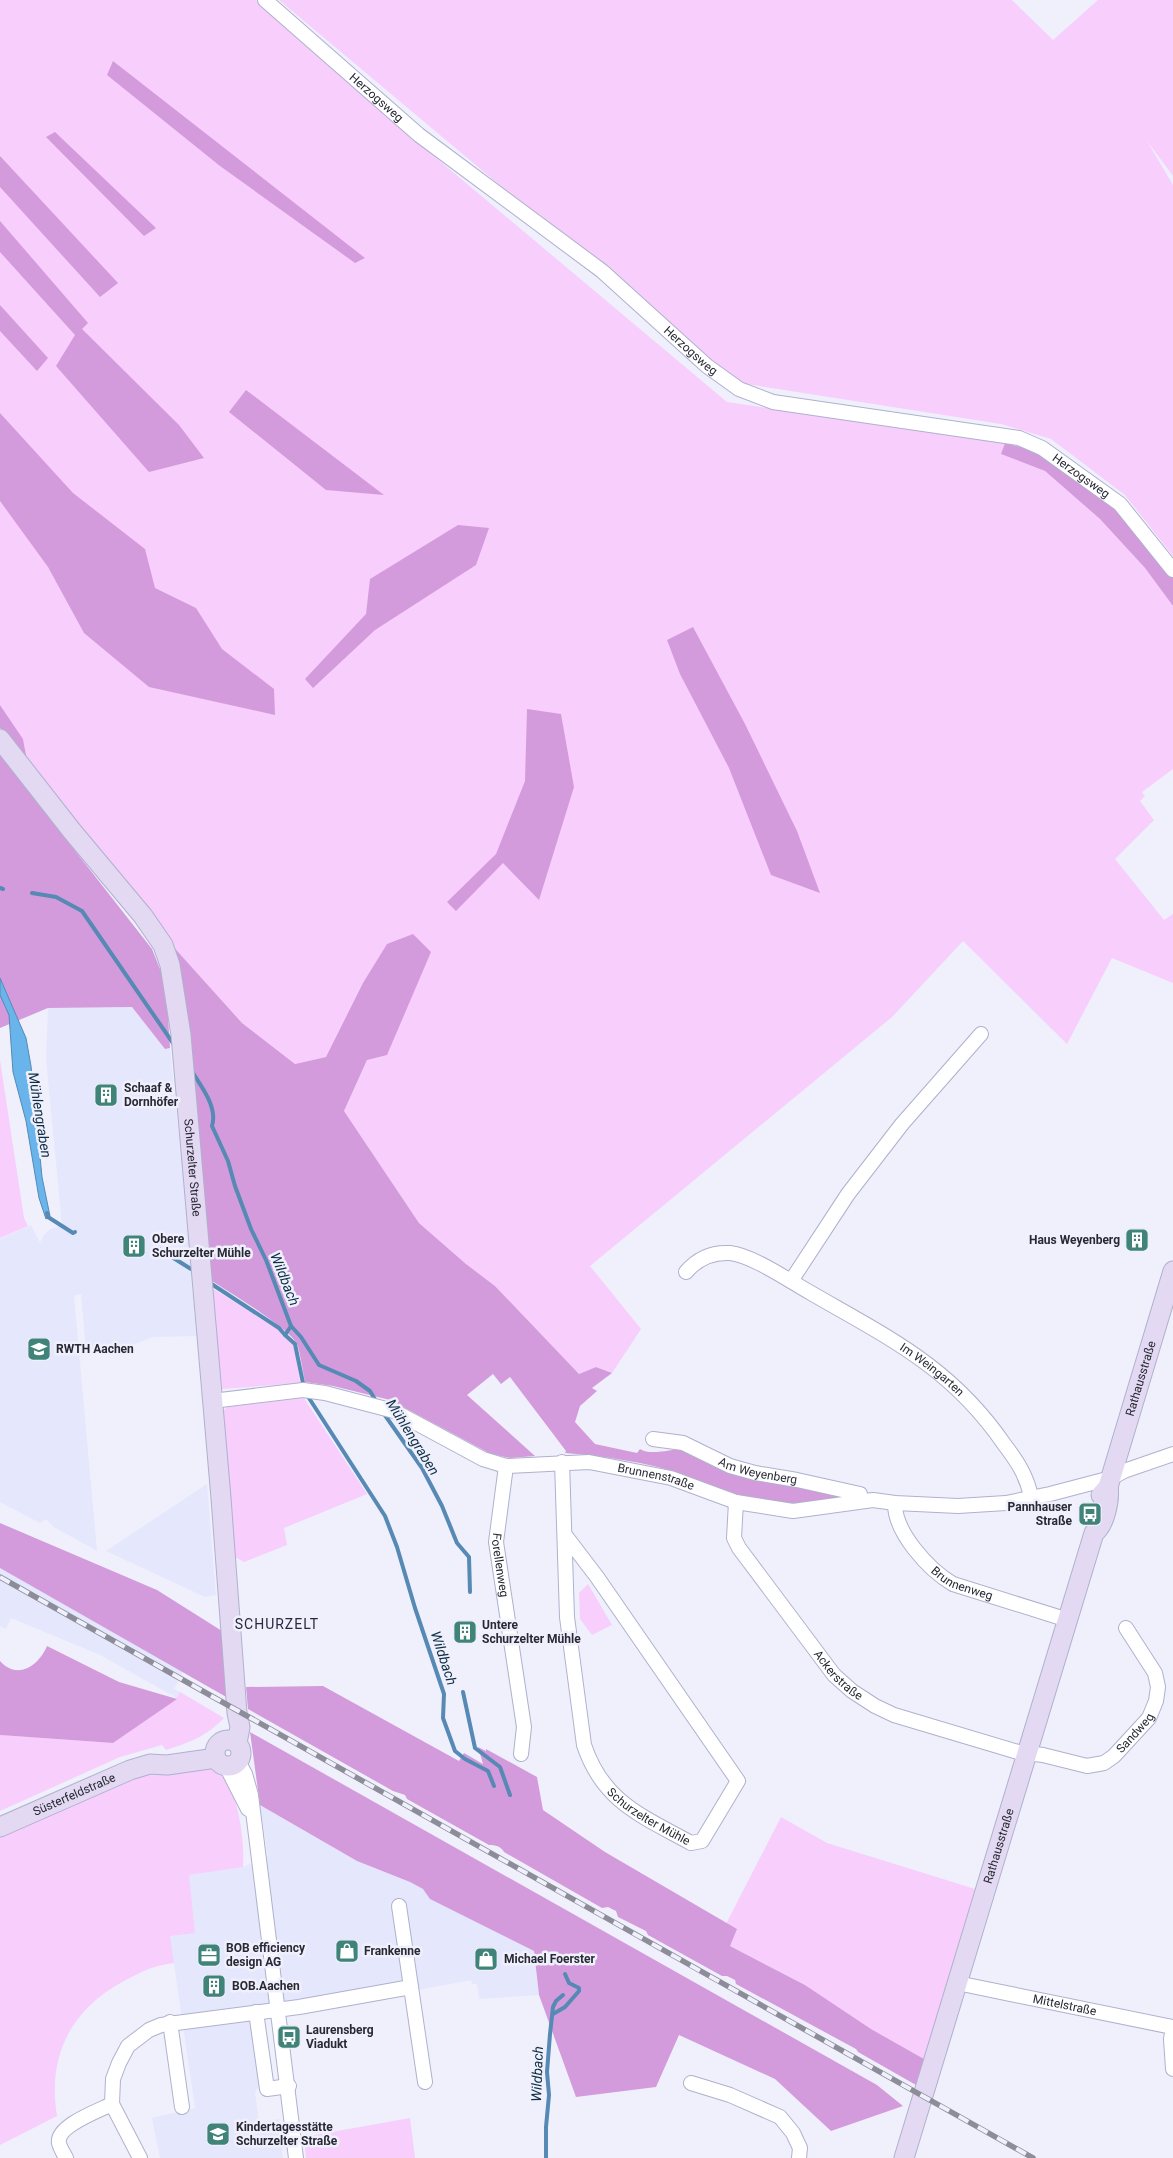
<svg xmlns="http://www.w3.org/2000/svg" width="1173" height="2158" viewBox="0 0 1173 2158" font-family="Roboto,sans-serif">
<rect width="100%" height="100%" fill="#eff0fc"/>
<!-- built -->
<g fill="#e5e7fd">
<polygon points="132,1007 165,1049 170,1048 187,1212 196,1336 153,1337 122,1349 86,1352 81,1294 74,1296 97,1551 54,1527 46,1519 40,1523 0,1502 0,1239 31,1225 40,1243 43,1236 49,1230 62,1225 46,1058 48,1008"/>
<polygon points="207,1484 216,1595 205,1597 106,1551"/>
<polygon points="0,1568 183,1672 174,1689 180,1692 177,1698 100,1655 11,1618 6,1629 0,1626"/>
<polygon points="260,1805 357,1861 410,1882 423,1889 431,1899 534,1951 539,1995 479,1999 477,1984 472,1984 471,1980 252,2021 261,2087 257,2088 255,2093 259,2122 279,2119 283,2158 160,2158 152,2118 195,2108 170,1936 195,1932 188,1875 243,1867 268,1856"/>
</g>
<!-- green -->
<g fill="#f7cefc">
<polygon points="0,0 256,0 417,142 727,402 1005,443 1002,454 1045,471 1100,519 1145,568 1173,606 1173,769 1142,792 1145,796 1140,801 1154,820 1115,859 1164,920 1173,914 1173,983 1112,958 1067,1044 963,941 892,1017 590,1266 641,1329 612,1373 596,1367 579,1374 495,1286 466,1264 419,1223 344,1111 367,1060 417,981 431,952 326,1057 295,1064 242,1023 170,943 27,760 23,739 0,705"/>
<polygon points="279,0 1012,0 1053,40 1098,0 1173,0 1173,176 1147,141 1173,185 1173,556 1125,495 1051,439 1001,424 740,383 602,271"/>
<polygon points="0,1060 24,1218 28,1226 0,1238"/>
<polygon points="212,1288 279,1330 283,1336 294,1345 300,1383 222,1389"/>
<polygon points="304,1398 367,1494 284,1528 287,1545 244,1562 235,1557 220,1418 222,1412 227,1407"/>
<polygon points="588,1584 612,1625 592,1635 580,1619 579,1593"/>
<path d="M180,1692L224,1718C205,1737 191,1742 166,1750L162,1745L120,1757L0,1811V1735L113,1743L176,1699Z"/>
<path d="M209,1767C213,1770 218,1772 222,1776C239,1794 245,1843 243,1867L189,1875L195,1933L170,1936L174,1963C152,1966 143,1971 124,1981C71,2009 47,2056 57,2116L0,2145V1833L140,1775Z"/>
<polygon points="781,1817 827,1843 975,1889 924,2059 871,2029 805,1985 730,1946 727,1922"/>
<polygon points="410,2118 415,2158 306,2158 304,2137"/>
</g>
<!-- forest -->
<g fill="#d49bdc">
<polygon points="113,61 365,258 355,263 220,166 107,75"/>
<polygon points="55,132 156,228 144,236 46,137"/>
<polygon points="0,156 118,283 100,297 0,187"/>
<polygon points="0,221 88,323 82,329 179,425 204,458 149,472 56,366 75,335 0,252"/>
<polygon points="0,305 48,358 37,371 0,331"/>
<polygon points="246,390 384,495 326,490 229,412"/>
<polygon points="0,413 73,493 145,549 155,588 196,608 222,649 274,689 275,715 149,687 84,633 48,567 0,501"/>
<polygon points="1005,443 1051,455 1115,507 1173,576 1173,606 1145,568 1100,519 1045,471 1001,454"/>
<polygon points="458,525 489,528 476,565 375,630 313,688 305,679 366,614 370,579"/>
<polygon points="693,627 745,724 797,831 820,893 771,875 729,768 680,674 667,640"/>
<polygon points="0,705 23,739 27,760 0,728"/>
<polygon points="527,709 561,714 574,787 539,900 503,863 456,911 447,902 496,854 525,781"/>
<polygon points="0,755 152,949 166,984 170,1048 165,1049 132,1007 48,1008 0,1028"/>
<path d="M413,934L431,952L387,1055L367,1060L344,1111L419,1223L466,1264L495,1286L579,1374L596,1367L612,1373L592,1388L597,1391L580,1406L575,1422L595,1444L637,1453L640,1449C651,1456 670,1449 684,1449L849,1496C825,1500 801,1505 776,1503C742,1499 713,1485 682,1474C645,1462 603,1456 565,1453L566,1451L510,1377L501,1384L493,1374L467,1395L535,1456L510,1458L491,1454L390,1400L333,1386L305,1382C304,1377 299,1347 297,1344C289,1328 229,1292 212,1281L170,943L242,1023L295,1064L326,1057L363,983L387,944Z"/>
<polygon points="0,1523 157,1590 222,1631 228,1698 0,1568"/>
<path d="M47,1646L119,1682L177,1699L113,1743L0,1735V1661C18,1681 39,1665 47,1646Z"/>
<path d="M323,1686L459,1761L464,1753L483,1764L478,1747L486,1751V1749L537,1777L543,1810L605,1852L737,1929L730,1946L805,1985L871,2029L924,2059L916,2085L858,2052L856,2049L736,1984L735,1980L727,1976H722L648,1935L646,1931L618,1917L616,1911L608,1907L602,1908L504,1852C501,1846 495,1845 489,1845L407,1799L405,1795L393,1791L248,1709L246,1687Z"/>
<polygon points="250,1732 877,2085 903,2106 831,2131 775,2079 679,2035 656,2087 576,2097 539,1995 534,1951 430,1899 423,1889 410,1882 357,1861 260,1805"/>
</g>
<!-- water -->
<polygon fill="#69b4eb" stroke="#568ab4" points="0,978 26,1038 31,1066 42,1177 50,1216 46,1219 39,1198 26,1121 13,1072 9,1015 0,995"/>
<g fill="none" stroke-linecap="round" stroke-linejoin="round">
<!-- stream -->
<g stroke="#568ab4" stroke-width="4">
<polyline points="0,888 3,889"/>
<polyline points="32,893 56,897 82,911 175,1046"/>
<path d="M191,1070C201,1086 218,1107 212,1126L228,1161L235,1186L251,1229L266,1260L291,1326L301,1337L319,1365L356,1381L370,1391L376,1401"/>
<polyline points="47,1213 48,1217 73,1233 75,1232"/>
<polyline points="159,1249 191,1269"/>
<polyline points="210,1283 279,1328 285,1335"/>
<polyline points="291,1326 285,1335 295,1344 304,1388"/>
<polyline points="307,1395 385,1516 397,1547 415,1608 444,1694 443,1718 455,1751 465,1759 488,1771 494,1786"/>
<polyline points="382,1411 422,1468 442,1506 457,1543 469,1557 470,1592"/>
<polyline points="463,1692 475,1748 500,1767 510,1795"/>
<polyline points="553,2014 565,2007 579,1991 579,1988 569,1983 565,1974"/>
<polyline points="546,2158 546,2127 549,2095 547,2072 550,2034 553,2007 556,2001 563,1995"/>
</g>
<!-- street casing -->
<g stroke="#afb1cd" stroke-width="16">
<g id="street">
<path id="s1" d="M265,0L419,135L602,271L707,366L739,389L773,402L1019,438L1042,448L1120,504L1173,570"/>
<path id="s2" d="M686,1272C697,1259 712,1252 730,1253C752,1255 791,1282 811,1293C889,1338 951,1367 1004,1444C1017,1461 1027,1476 1031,1497"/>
<polyline points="791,1281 848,1194 902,1124 981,1034"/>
<path id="s3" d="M212,1401L303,1390L325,1393L394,1411L483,1459L506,1466L589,1462L671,1478L736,1502L793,1511L873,1500L895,1503L958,1506L1006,1503L1050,1494L1111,1478L1124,1471L1173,1454"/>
<path id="s4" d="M653,1439L683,1443L730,1466L755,1473L797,1480L860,1494L861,1501"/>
<path id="s5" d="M562,1462L567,1617L584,1745C603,1802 642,1816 691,1843L702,1841L738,1781L597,1577L565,1535"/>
<path id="s6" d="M506,1466L496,1542L524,1727L521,1754"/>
<path id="s7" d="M736,1502L734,1538L739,1548L834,1675L852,1691L875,1706L894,1715L1018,1752L1043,1755L1087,1766L1104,1763L1114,1756L1149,1718L1156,1701L1158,1687L1155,1673L1126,1628"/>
<path id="s8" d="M895,1503C894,1532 929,1570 953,1584L1068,1620"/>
<polyline points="238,1761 245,1774 251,1795 296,2158"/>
<polyline points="226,1766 248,1809"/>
<polyline points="399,1906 411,1987"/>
<path id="s9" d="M957,1983L1172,2027"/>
<polyline points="256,2012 267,2089 289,2086"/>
<polyline points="170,2022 182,2107"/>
<polyline points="1173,2027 1171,2039 1173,2069"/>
<polyline points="691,2083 730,2095 780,2117 793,2133 800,2148 799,2158"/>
<polyline points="112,2104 140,2158"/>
<path d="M66,2158C64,2154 60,2148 59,2143C56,2126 98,2111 112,2104L113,2079L119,2063L128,2046L149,2030L161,2025L299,2007L411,1987L425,2082"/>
</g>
</g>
<!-- secondary casing -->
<g stroke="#afb1cd" stroke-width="21">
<g id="secondary">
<path id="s10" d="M0,739L72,831L143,916L163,945L170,965L181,1035L221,1498L237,1713L240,1727L237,1743"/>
<path id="s11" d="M1101,1495L1108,1487L1173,1271"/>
<circle cx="228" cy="1753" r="13"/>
<path id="s12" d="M0,1827L130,1770L150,1764L167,1765L216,1758"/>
<path id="s13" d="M904,2158L1094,1533C1105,1525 1110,1500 1108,1487"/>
</g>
</g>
<!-- street -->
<use href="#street" stroke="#fff" stroke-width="14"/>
<!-- secondary -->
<use href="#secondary" stroke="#e3d9f2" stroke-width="19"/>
<!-- rail casing -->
<g stroke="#8c8d98" stroke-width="5.5">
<polyline id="rail" points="0,1577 1033,2158"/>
</g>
<!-- rail -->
<use href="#rail" stroke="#eff0fc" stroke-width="4" stroke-dasharray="11" stroke-linecap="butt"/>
</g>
<!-- icons -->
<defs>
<g id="building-square" transform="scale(1.25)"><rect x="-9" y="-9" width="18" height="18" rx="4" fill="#408479" stroke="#eff0fc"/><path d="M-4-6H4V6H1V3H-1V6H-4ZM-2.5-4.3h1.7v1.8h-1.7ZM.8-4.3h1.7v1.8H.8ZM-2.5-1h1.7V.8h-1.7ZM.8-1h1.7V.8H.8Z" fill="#fff"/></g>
<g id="university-square" transform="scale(1.25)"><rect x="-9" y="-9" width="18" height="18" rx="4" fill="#408479" stroke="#eff0fc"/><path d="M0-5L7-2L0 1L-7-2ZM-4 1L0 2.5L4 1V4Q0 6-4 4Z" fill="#fff"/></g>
<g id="bus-square" transform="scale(1.25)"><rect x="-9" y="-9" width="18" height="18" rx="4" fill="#408479" stroke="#eff0fc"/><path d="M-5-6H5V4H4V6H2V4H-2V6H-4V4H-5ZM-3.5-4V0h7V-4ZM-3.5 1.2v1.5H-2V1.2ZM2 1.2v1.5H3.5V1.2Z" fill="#fff"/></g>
<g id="shop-square" transform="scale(1.25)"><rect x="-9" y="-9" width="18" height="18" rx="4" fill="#408479" stroke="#eff0fc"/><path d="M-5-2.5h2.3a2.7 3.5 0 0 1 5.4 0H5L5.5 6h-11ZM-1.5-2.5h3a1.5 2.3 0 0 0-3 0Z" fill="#fff"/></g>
<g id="office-square" transform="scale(1.25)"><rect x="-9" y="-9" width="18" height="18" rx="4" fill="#408479" stroke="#eff0fc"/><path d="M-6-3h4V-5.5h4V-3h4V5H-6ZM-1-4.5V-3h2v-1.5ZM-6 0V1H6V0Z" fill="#fff"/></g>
<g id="school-square" transform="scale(1.25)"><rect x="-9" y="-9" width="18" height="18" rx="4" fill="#408479" stroke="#eff0fc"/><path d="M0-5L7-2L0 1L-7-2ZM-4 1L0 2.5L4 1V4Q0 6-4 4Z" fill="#fff"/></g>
</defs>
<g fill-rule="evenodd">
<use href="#building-square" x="106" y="1095"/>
<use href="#building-square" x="1137" y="1240"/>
<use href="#building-square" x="134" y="1246"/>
<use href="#university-square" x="39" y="1349"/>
<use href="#bus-square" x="1090" y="1514"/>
<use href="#building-square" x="465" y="1632"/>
<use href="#shop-square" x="347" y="1951"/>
<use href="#office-square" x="209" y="1955"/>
<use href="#shop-square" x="486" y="1959"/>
<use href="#building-square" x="214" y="1986"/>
<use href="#bus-square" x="289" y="2037"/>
<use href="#school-square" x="218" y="2134"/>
</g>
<g text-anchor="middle" stroke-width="5" stroke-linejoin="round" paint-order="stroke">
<!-- street labels -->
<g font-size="12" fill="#282934" stroke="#eff0fc">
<text dy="4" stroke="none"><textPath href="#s1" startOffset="148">Herzogsweg</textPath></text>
<text dy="4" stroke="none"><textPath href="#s1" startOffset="552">Herzogsweg</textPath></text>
<text dy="4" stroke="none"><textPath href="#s1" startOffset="972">Herzogsweg</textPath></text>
<text dy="4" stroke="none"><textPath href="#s10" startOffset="488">Schurzelter Straße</textPath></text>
<text dy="4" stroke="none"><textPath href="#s2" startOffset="284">Im Weingarten</textPath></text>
<text dy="4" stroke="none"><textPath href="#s11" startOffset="124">Rathausstraße</textPath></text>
<text dy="4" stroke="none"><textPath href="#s4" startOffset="111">Am Weyenberg</textPath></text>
<text dy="4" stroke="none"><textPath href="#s3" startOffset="462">Brunnenstraße</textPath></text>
<text dy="4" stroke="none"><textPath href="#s6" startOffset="100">Forellenweg</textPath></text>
<text dy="4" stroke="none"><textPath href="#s8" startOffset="111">Brunnenweg</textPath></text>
<text dy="4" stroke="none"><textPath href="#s7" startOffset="209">Ackerstraße</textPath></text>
<text dy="4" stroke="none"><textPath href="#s7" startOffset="539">Sandweg</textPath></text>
<text dy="4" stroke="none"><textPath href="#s12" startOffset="81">Süsterfeldstraße</textPath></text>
<text dy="4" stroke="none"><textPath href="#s5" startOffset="384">Schurzelter Mühle</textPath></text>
<text dy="4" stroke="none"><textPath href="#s13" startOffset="326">Rathausstraße</textPath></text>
<text dy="4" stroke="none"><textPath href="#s9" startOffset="110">Mittelstraße</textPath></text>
</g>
<!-- poi labels -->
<g font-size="12" font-weight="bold" fill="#282934" stroke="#eff0fc" text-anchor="start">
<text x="124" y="1092">Schaaf &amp;<tspan x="124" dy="14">Dornhöfer</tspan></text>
<text x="152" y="1243">Obere<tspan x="152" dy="14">Schurzelter Mühle</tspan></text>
<text x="1120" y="1244" text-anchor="end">Haus Weyenberg</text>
<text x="56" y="1353">RWTH Aachen</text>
<text x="1072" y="1511" text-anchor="end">Pannhauser<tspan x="1072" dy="14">Straße</tspan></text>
<text x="482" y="1629">Untere<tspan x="482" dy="14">Schurzelter Mühle</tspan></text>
<text x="226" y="1952">BOB efficiency<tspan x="226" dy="14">design AG</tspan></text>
<text x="364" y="1955">Frankenne</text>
<text x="504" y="1963">Michael Foerster</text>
<text x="232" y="1990">BOB.Aachen</text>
<text x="306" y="2034">Laurensberg<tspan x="306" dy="14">Viadukt</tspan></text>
<text x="236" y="2131">Kindertagesstätte<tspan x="236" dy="14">Schurzelter Straße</tspan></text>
</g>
<!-- water labels -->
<g font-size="14" font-style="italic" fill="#0d2e44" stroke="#eff0fc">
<text transform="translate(40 1115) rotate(81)" y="5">Mühlengraben</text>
<text transform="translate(285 1279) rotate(68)" y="5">Wildbach</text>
<text transform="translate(413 1437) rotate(58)" y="5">Mühlengraben</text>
<text transform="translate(444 1658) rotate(72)" y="5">Wildbach</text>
<text transform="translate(537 2074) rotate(-88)" y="5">Wildbach</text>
</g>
<!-- neighbourhood labels -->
<g font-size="14" letter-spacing="1" fill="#28283f" stroke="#eff0fc">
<text x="277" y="1629">SCHURZELT</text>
</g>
</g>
</svg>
